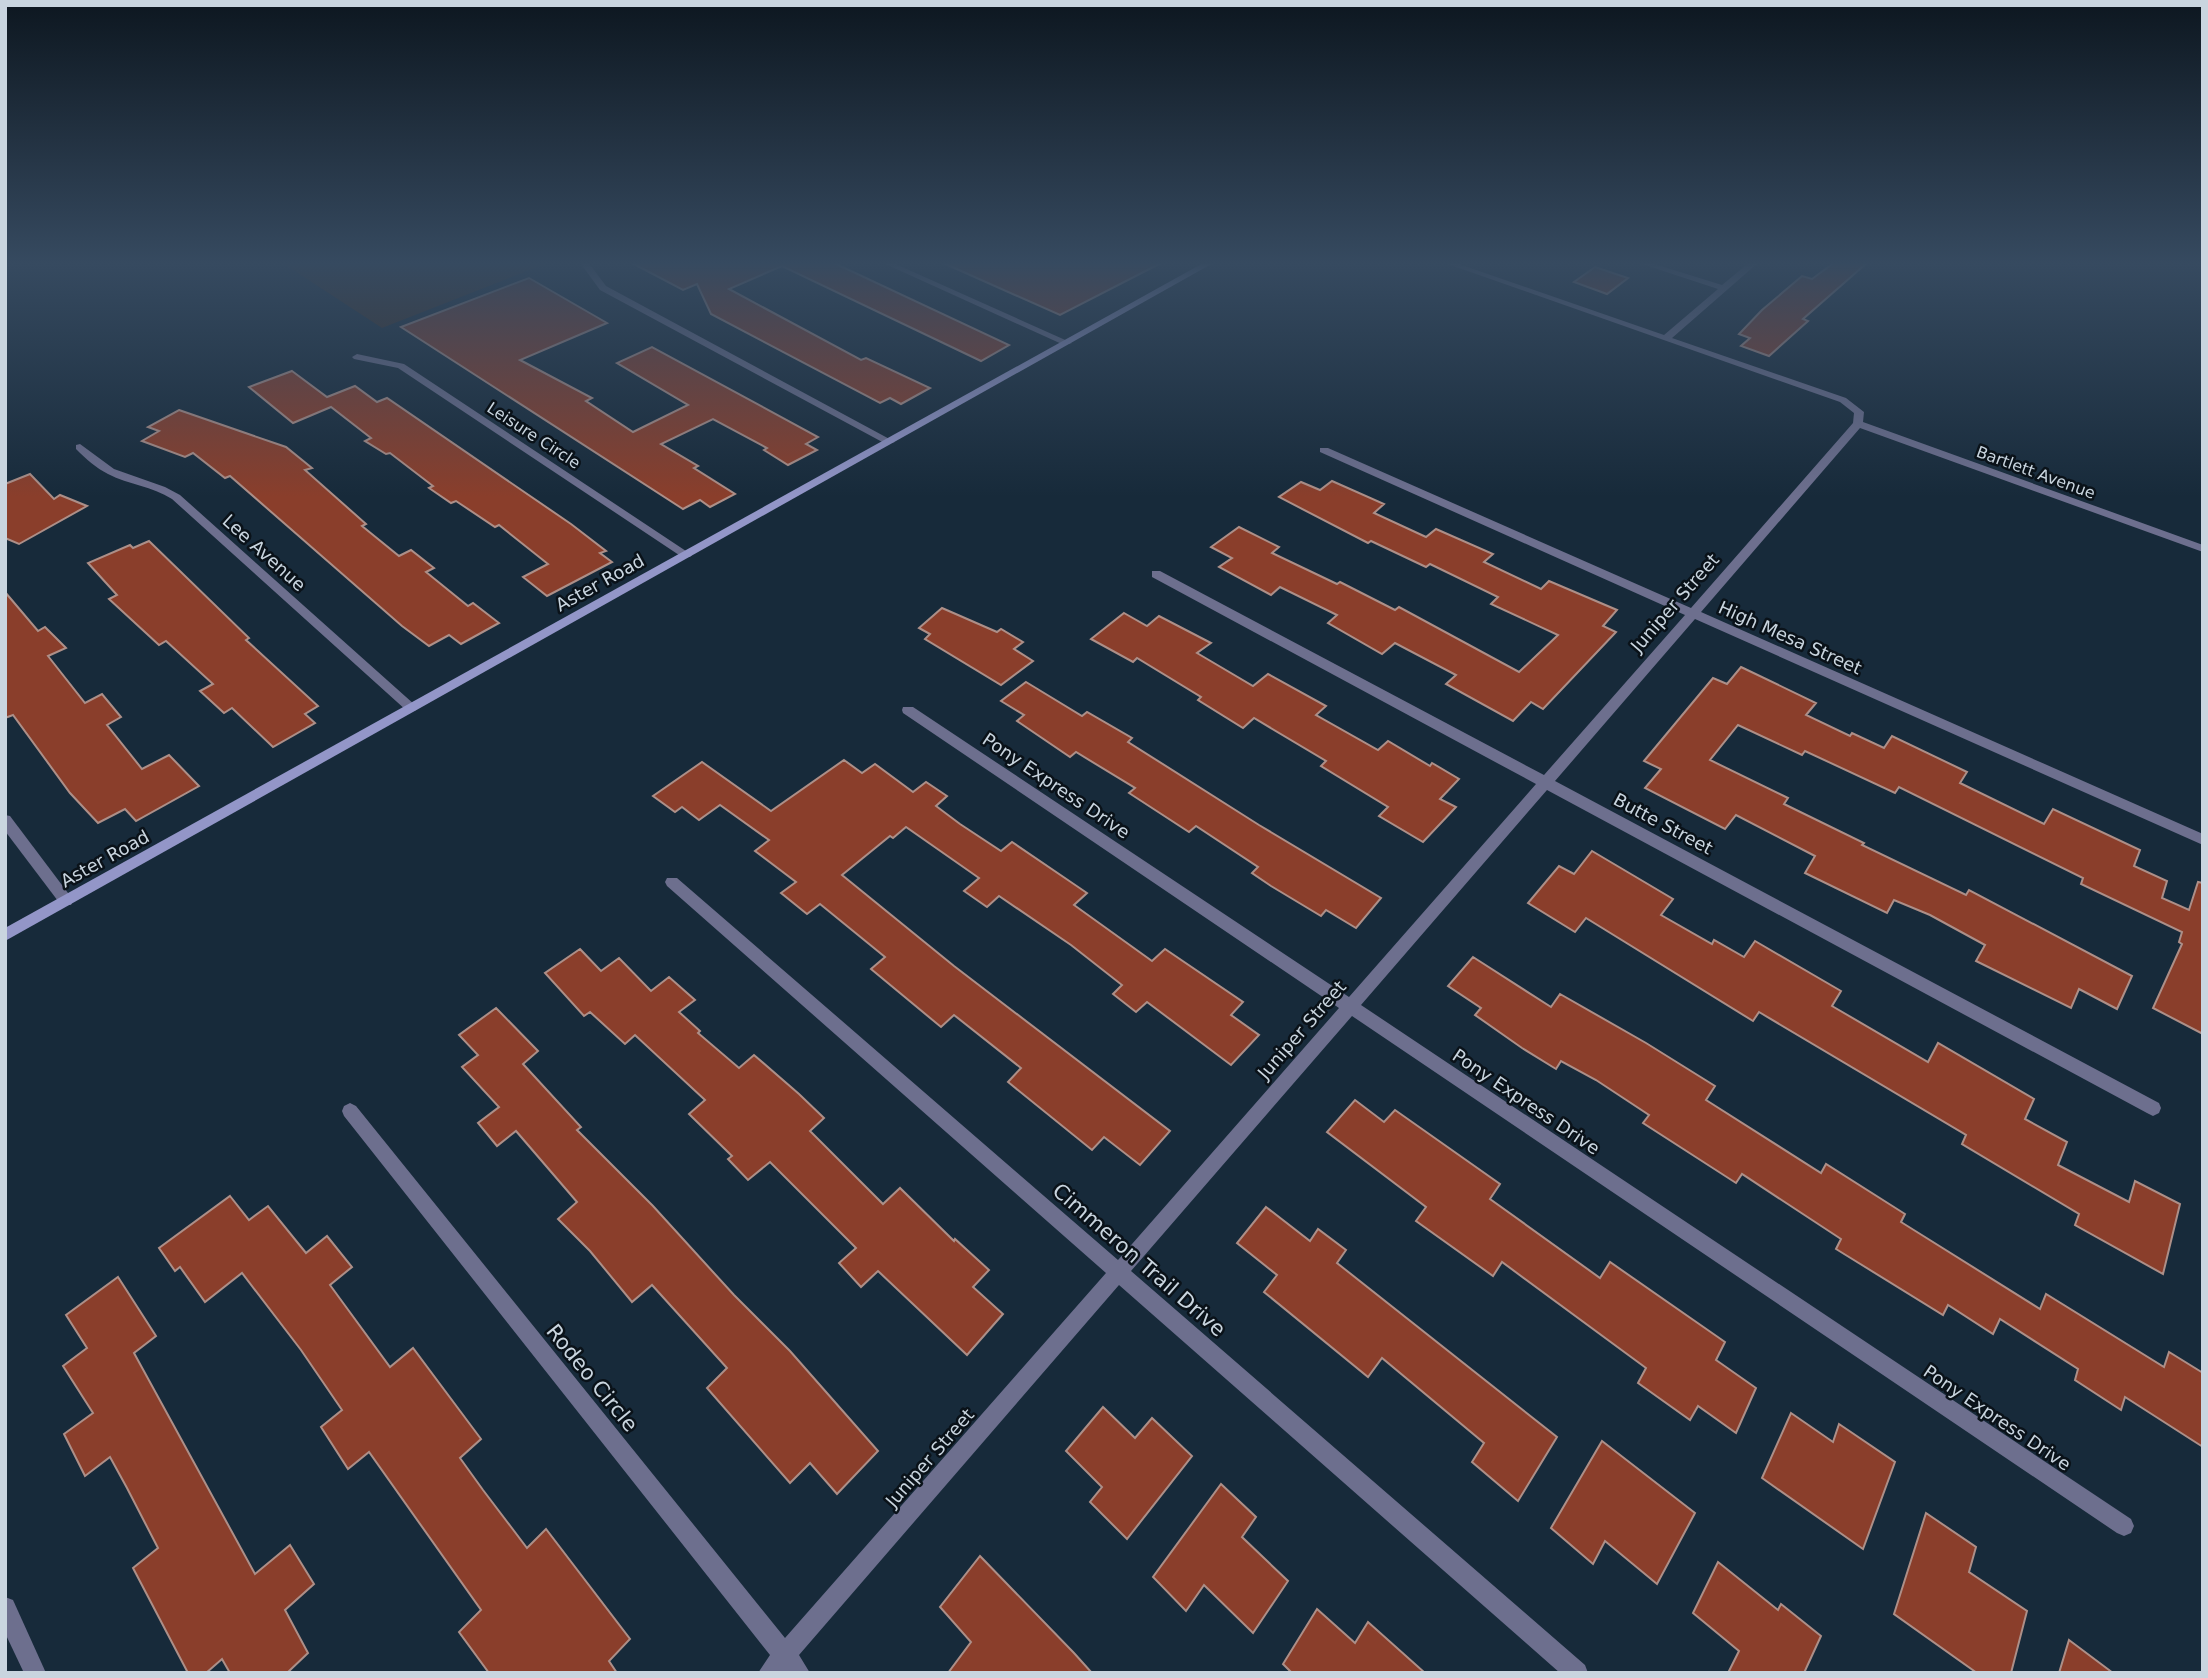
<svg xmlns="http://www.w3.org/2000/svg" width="2208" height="1678" viewBox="0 0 2208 1678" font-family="'DejaVu Sans',sans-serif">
<rect width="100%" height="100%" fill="#172a3a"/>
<!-- education -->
<polygon fill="#3c2c22" points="281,262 550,262 382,328"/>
<!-- building -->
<g fill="#8a3e2b" stroke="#ad8f88" stroke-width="2">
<polygon points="630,262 832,262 1009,345 981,361 782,266 729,289 861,360 866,358 930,388 901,404 890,398 880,403 711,314 697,284 683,290"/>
<polygon points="941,262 1163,262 1060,315"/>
<polygon points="1835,262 1868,262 1803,319 1808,321 1769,356 1741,346 1750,338 1739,334 1762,310 1802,276 1812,279"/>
<polygon points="1595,267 1628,278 1607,294 1574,282"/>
<polygon points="529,278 607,323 520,360 592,398 586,401 633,432 688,405 617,363 652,347 818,437 806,444 817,450 788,465 764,450 767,448 713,419 661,444 698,466 694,468 735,494 710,507 700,500 683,509 401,327"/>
<polygon points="292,371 327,397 355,386 377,402 387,398 571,524 606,551 600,553 612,562 547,596 523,577 548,564 499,525 495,527 456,501 451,503 429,488 433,486 390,453 386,454 365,441 371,438 331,407 293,423 249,387"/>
<polygon points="179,410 286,447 312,468 305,470 366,524 362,526 399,556 411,550 434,568 426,572 468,606 473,603 499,623 461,644 449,635 429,646 402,626 230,476 225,478 193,453 185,457 142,441 159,431 148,427"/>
<polygon points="30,474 54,499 60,495 87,506 19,544 5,538 5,484"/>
<polygon points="1332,481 1384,504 1374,513 1426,537 1436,529 1493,554 1484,562 1541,589 1549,581 1617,610 1603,626 1616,632 1543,709 1531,702 1513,721 1446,684 1456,675 1395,643 1382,654 1328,623 1337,615 1280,587 1271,595 1219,567 1232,558 1211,547 1239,527 1279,547 1272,553 1337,584 1340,582 1395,610 1399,607 1519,672 1558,635 1491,604 1498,597 1430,564 1426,567 1371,541 1368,543 1279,497 1301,482 1320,490"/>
<polygon points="149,541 249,638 246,640 318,706 305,714 315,723 273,747 232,708 224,713 200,691 213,684 166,641 159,645 109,599 117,595 88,563 130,545 133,548"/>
<polygon points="5,592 38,631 45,627 66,648 48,656 85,703 102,694 121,717 107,725 142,769 169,755 199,786 136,821 125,809 98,823 70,793 13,715 5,718"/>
<polygon points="942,608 997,632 1001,629 1023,642 1014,649 1033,661 1001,685 925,639 930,634 919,628"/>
<polygon points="1124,613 1147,626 1159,616 1211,643 1197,653 1253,686 1268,674 1326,706 1316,715 1378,750 1388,741 1430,766 1432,763 1459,779 1440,799 1456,807 1423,842 1379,816 1388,807 1321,766 1326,761 1254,718 1243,728 1198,700 1201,697 1137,658 1133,662 1091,639"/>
<polygon points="1741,667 1816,703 1806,715 1850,736 1852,733 1884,748 1892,736 1967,772 1960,783 2044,824 2053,809 2140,850 2134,866 2167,881 2162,898 2189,910 2198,882 2203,883 2203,1034 2153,1008 2182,944 2179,942 2182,932 2081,884 2083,878 1899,787 1895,793 1805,751 1802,755 1738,725 1710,760 1788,798 1784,804 1864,843 1862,845 1966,895 1969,890 2132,976 2117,1009 2079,989 2071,1008 1976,961 1985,945 1930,915 1894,900 1887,913 1805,873 1815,856 1736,815 1725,829 1645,788 1661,769 1644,761 1713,678 1727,684"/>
<polygon points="1026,682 1082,716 1087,712 1132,738 1128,742 1259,825 1381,898 1356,928 1326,910 1321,916 1271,886 1252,873 1258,867 1196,826 1189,832 1129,793 1135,788 1076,752 1070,757 1017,721 1024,715 1001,701"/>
<polygon points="844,760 862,773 875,764 913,792 926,782 947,796 936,806 960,824 1001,851 1012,842 1087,893 1074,905 1152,961 1165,949 1243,1002 1231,1015 1259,1035 1231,1065 1147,1002 1136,1012 1113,994 1122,985 1071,945 999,896 987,907 964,891 979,878 906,827 893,838 890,836 842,875 954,966 1170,1131 1140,1165 1104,1137 1092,1150 1008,1082 1021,1068 954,1015 941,1027 871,969 885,957 820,904 807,914 781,893 796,882 755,851 769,840 720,805 699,820 682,807 675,812 653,796 702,762 771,811"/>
<polygon points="1592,851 1673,899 1661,915 1712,944 1714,940 1744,957 1755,941 1841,991 1832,1006 1928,1062 1938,1043 2034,1099 2025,1119 2067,1142 2058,1165 2129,1202 2135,1181 2180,1204 2163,1274 2075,1225 2079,1214 1962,1144 1966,1135 1759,1012 1753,1021 1586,918 1575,932 1528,903 1559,866 1574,874"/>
<polygon points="580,949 601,971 619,958 651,991 669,977 695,1000 679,1012 700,1031 698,1033 739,1068 754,1055 799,1094 824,1118 810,1131 883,1204 900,1188 954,1241 955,1239 989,1270 973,1287 1003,1314 967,1355 878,1271 861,1287 839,1263 856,1248 770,1162 748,1180 728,1159 732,1156 689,1114 705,1100 635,1035 625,1044 590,1012 584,1016 545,973"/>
<polygon points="1473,957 1551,1007 1560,994 1646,1043 1715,1086 1706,1100 1821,1173 1826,1164 1905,1214 1901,1222 2040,1309 2046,1294 2164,1367 2169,1352 2203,1373 2203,1447 2125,1397 2121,1410 2075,1380 2078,1369 2000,1319 1993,1334 1948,1305 1943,1315 1836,1249 1841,1239 1742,1174 1736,1183 1643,1123 1649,1115 1596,1080 1561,1061 1556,1069 1522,1048 1475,1015 1481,1008 1448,986"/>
<polygon points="496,1008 538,1051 523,1064 581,1127 577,1130 653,1206 734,1295 790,1351 878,1451 837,1494 810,1463 790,1483 707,1388 727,1368 652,1285 632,1302 590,1251 558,1219 577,1202 516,1131 497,1146 478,1123 499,1107 462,1067 478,1055 459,1035"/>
<polygon points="1355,1100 1384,1122 1395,1110 1500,1184 1490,1199 1600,1278 1610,1262 1725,1342 1716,1360 1756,1388 1736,1433 1698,1406 1690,1420 1638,1383 1646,1368 1502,1262 1493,1276 1416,1221 1426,1207 1327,1132"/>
<polygon points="230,1196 249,1220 268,1206 306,1253 327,1236 352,1267 330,1285 390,1367 413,1348 481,1439 460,1458 483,1490 527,1548 546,1529 630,1639 609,1661 617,1673 489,1673 459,1632 481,1610 369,1452 348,1469 321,1427 342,1410 301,1350 242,1273 205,1302 180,1267 175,1271 159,1248"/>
<polygon points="1266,1207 1310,1241 1318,1229 1346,1250 1337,1263 1557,1437 1518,1501 1472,1462 1484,1443 1382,1358 1368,1377 1264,1292 1277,1275 1237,1243"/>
<polygon points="118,1277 156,1336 134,1353 255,1574 290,1545 314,1584 285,1610 308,1653 287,1673 230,1673 222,1659 206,1673 188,1673 133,1568 158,1548 127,1488 110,1457 85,1476 64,1434 93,1413 63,1366 87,1348 66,1315"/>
<polygon points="1103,1407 1135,1438 1152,1418 1192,1456 1127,1539 1090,1502 1102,1487 1066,1451"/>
<polygon points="1791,1413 1833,1442 1839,1424 1895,1462 1863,1549 1762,1478"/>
<polygon points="1602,1441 1695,1513 1657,1584 1605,1541 1593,1564 1551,1528"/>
<polygon points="1221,1484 1256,1517 1242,1537 1288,1581 1253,1633 1204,1585 1186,1611 1153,1577"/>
<polygon points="1926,1513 1976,1547 1969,1572 2027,1611 2011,1673 1977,1673 1894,1614"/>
<polygon points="980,1556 1074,1653 1092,1673 948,1673 971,1642 940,1607"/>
<polygon points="1718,1562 1778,1610 1781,1604 1821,1636 1804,1673 1728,1673 1739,1651 1693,1613"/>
<polygon points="1317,1609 1355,1643 1368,1622 1425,1673 1292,1673 1283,1664"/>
<polygon points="2069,1640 2113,1673 2059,1673"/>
</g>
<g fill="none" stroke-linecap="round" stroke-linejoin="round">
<!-- street -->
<g fill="#6d6f8e" fill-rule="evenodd">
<polygon points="582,262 588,262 606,286 895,442 886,444 600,290 581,264"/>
<polygon points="881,262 891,262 1072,343 1064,345"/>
<polygon points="1442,262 1453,262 1664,335 1718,289 1636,262 1648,262 1722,285 1750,262 1759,262 1672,338 1846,398 1864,412 1863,422 2203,545 2203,552 1860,428 1701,612 2203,834 2203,845 1695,619 1555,781 2159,1103 2161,1108 2159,1113 2153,1116 2147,1113 1547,790 1361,1005 2131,1519 2134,1526 2131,1533 2124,1536 2117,1533 1352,1016 1131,1271 1585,1665 1588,1673 1560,1673 1119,1285 799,1655 810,1673 758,1673 770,1655 344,1116 342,1111 344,1106 350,1103 356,1106 785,1638 1106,1273 667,886 665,882 667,878 677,878 1118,1260 1339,1008 903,713 902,710 903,707 913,707 1349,997 1536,784 1152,577 1152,571 1160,571 1544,775 1685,615 1320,452 1320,448 1328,448 1691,608 1853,423 1854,413 1840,402"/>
<polygon points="357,354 404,364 692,555 690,557 682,557 398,368 354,359 352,357"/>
<path d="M80,444L114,469L165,487L180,495L415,705L417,708L415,711H407L172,499C152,486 129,485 108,474C96,468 86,459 76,449V445Z"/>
<polygon points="5,815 10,816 71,897 73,901 71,905 61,905 5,831"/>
<polygon points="5,1597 13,1600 46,1673 24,1673 5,1633"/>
</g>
<!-- secondary -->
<polygon fill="#9396c8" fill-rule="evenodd" points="1205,262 1215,262 5,941 5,928"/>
</g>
<!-- sky -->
<linearGradient id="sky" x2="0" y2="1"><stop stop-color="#0d1720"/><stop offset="0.53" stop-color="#364a60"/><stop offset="1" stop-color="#364a60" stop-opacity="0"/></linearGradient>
<rect width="2208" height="497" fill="url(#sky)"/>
<g text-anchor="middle" stroke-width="5" stroke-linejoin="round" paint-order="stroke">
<!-- far-street labels -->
<g font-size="16" fill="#c9d5df" stroke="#0a1219">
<text transform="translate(534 435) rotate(33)" y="6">Leisure Circle</text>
<text transform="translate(2036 472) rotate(20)" y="6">Bartlett Avenue</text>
</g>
<!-- street labels -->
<g font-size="18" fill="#c9d5df" stroke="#0a1219">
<text transform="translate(264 553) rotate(42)" y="6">Lee Avenue</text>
<text transform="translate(600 583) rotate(-29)" y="6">Aster Road</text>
<text transform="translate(1675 603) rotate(-49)" y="6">Juniper Street</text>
<text transform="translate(1790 638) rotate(24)" y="6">High Mesa Street</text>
<text transform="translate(1056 786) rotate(34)" y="6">Pony Express Drive</text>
<text transform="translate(1663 824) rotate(28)" y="6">Butte Street</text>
<text transform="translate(105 859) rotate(-29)" y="6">Aster Road</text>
<text transform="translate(1302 1030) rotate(-49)" y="6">Juniper Street</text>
<text transform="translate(1526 1102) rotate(34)" y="6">Pony Express Drive</text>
<text transform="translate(1997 1418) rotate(34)" y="6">Pony Express Drive</text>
<text transform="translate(930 1458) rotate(-49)" y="6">Juniper Street</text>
</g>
<!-- near-street labels -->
<g font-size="21" fill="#c9d5df" stroke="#0a1219">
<text transform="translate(1139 1260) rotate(41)" y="7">Cimmeron Trail Drive</text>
<text transform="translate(592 1378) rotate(51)" y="7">Rodeo Circle</text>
</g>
</g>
<!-- border -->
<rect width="2208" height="1678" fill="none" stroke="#c9d5df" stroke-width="14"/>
</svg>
